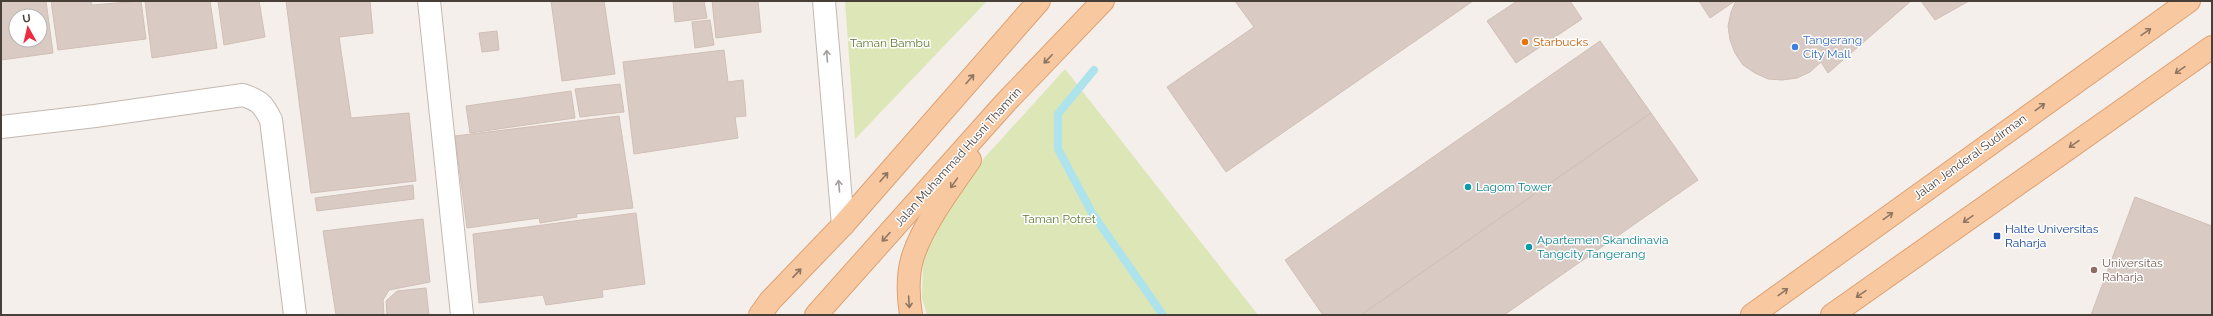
<svg xmlns="http://www.w3.org/2000/svg" width="2213" height="316" viewBox="0 0 2213 316" font-family="Raleway,sans-serif">
<rect width="100%" height="100%" fill="#f5efeb"/>
<!-- green -->
<g fill="#dde6b7">
<polygon points="845,1 987,1 855,139"/>
<polygon points="1065,69 1258,315 927,315 922,298 923,257 941,220 985,157"/>
</g>
<g fill="none" stroke-linecap="round" stroke-linejoin="round">
<!-- stream -->
<polyline stroke="#ade3ec" stroke-width="8" points="1094,70 1058,114 1058,149 1092,213 1163,315"/>
</g>
<!-- building -->
<g fill="#d9cbc4" stroke="#d0bfb5" fill-rule="evenodd">
<path d="M1,1H46L53,53L1,60ZM16,16H40V40H16Z"/>
<polygon points="51,1 91,1 92,5 141,1 146,39 58,50"/>
<polygon points="145,1 210,1 217,48 152,58"/>
<polygon points="218,1 259,1 265,37 224,45"/>
<polygon points="286,1 370,1 373,33 339,37 351,118 409,113 416,181 311,193"/>
<polygon points="551,1 604,1 615,74 562,81"/>
<polygon points="673,1 704,1 707,18 675,22"/>
<polygon points="712,1 758,1 761,32 716,38"/>
<polygon points="1235,1 1473,1 1226,172 1167,87 1254,27"/>
<polygon points="1517,1 1570,1 1582,19 1516,63 1487,21"/>
<polygon points="1699,1 1735,1 1710,18"/>
<polygon points="1736,1 1911,1 1828,73 1821,62 1810,72 1797,78 1782,80 1768,79 1755,73 1743,65 1735,53 1730,40 1728,26 1731,12"/>
<polygon points="1921,1 1969,1 1935,20"/>
<polygon points="710,20 714,45 695,48 692,22"/>
<polygon points="497,31 499,50 482,52 479,33"/>
<polygon points="1600,41 1651,113 1361,315 1323,315 1285,260"/>
<polygon points="724,50 728,82 743,80 746,116 735,117 738,138 634,154 623,62"/>
<polygon points="620,84 624,112 580,117 575,89"/>
<polygon points="571,91 575,118 470,133 466,106"/>
<polygon points="1651,113 1698,180 1504,315 1361,315"/>
<polygon points="619,116 633,208 576,214 577,217 540,223 539,218 467,228 455,136"/>
<polygon points="413,185 414,199 317,211 315,198"/>
<polygon points="2135,197 2212,226 2212,315 2091,315"/>
<polygon points="636,213 645,284 602,290 603,297 546,305 543,295 479,303 473,234"/>
<polygon points="423,219 430,282 389,290 383,300 384,315 336,315 323,231"/>
<polygon points="426,288 429,315 387,315 386,301 397,291"/>
</g>
<g fill="none" stroke-linecap="round" stroke-linejoin="round">
<!-- street casing -->
<g stroke="#c3b8b1" stroke-width="24">
<g id="street">
<polyline points="429,1 462,315"/>
<polyline points="824,1 843,225"/>
<path d="M1,127L95,116L243,95C260,101 263,104 271,120L295,315"/>
</g>
</g>
<!-- primary casing -->
<g stroke="#dda172" stroke-width="24">
<g id="primary">
<polyline points="760,315 770,301 843,225 1039,1"/>
<polyline points="816,315 1005,103 1103,1"/>
<path d="M911,315C908,296 907,275 913,256C924,223 950,189 970,160"/>
<polyline points="1752,315 2189,1"/>
<polyline points="1832,315 2212,47"/>
</g>
</g>
<!-- street -->
<use href="#street" stroke="#fff" stroke-width="22"/>
<!-- primary -->
<use href="#primary" stroke="#f8c9a1" stroke-width="22"/>
</g>
<!-- one-way arrows -->
<defs><path id="oneway-shaft" d="M-6 0H5M1.5-3L5.5 0L1.5 3" fill="none" stroke-width="1.6" stroke-linecap="round" stroke-linejoin="round"/></defs>
<g stroke="#8f7663">
<use href="#oneway-shaft" transform="translate(2146 32) rotate(-35)"/>
<use href="#oneway-shaft" transform="translate(1048 59) rotate(134)"/>
<use href="#oneway-shaft" transform="translate(2180 70) rotate(145)"/>
<use href="#oneway-shaft" transform="translate(970 79) rotate(-49)"/>
<use href="#oneway-shaft" transform="translate(2040 107) rotate(-36)"/>
<use href="#oneway-shaft" transform="translate(2074 144) rotate(145)"/>
<use href="#oneway-shaft" transform="translate(884 177) rotate(-49)"/>
<use href="#oneway-shaft" transform="translate(954 183) rotate(125)"/>
<use href="#oneway-shaft" transform="translate(1888 216) rotate(-36)"/>
<use href="#oneway-shaft" transform="translate(1968 219) rotate(145)"/>
<use href="#oneway-shaft" transform="translate(886 237) rotate(132)"/>
<use href="#oneway-shaft" transform="translate(797 273) rotate(-47)"/>
<use href="#oneway-shaft" transform="translate(1783 292) rotate(-36)"/>
<use href="#oneway-shaft" transform="translate(1861 294) rotate(145)"/>
<use href="#oneway-shaft" transform="translate(909 302) rotate(86)"/>
</g>
<g stroke="#a49f9c">
<use href="#oneway-shaft" transform="translate(827 56) rotate(-94)"/>
<use href="#oneway-shaft" transform="translate(839 186) rotate(-95)"/>
</g>
<!-- markers -->
<circle fill="#e8710a" stroke="#fff" stroke-width="1.5" cx="1525" cy="42" r="4"/>
<circle fill="#3f7fe0" stroke="#fff" stroke-width="1.5" cx="1795" cy="47" r="4"/>
<g fill="#0f9aa8" stroke="#fff" stroke-width="1.5">
<circle cx="1468" cy="187" r="4"/>
<circle cx="1529" cy="247" r="4"/>
</g>
<rect fill="#1a4fb4" stroke="#fff" stroke-width="1.5" x="1993" y="232" width="8" height="8" rx="2"/>
<circle fill="#8d6e63" stroke="#fff" stroke-width="1.5" cx="2094" cy="270" r="4"/>
<g text-anchor="middle" stroke-width="3" stroke-linejoin="round" paint-order="stroke">
<!-- shop labels -->
<g font-size="12" fill="#366cbe" stroke="#fff" text-anchor="start">
<text x="1803" y="44">Tangerang<tspan x="1803" dy="14">City Mall</tspan></text>
</g>
<!-- food labels -->
<g font-size="12" fill="#c56008" stroke="#fff" text-anchor="start">
<text x="1533" y="46">Starbucks</text>
</g>
<!-- park labels -->
<g font-size="12" fill="#5d7730" stroke="#fff">
<text x="890" y="47">Taman Bambu</text>
<text x="1059" y="223">Taman Potret</text>
</g>
<!-- street labels -->
<g font-size="12" fill="#493f39" stroke="#fff">
<text transform="translate(958 157) rotate(-48)" y="4">Jalan Muhammad Husni Thamrin</text>
<text transform="translate(1970 157) rotate(-36)" y="4">Jalan Jenderal Sudirman</text>
</g>
<!-- culture labels -->
<g font-size="12" fill="#0d838f" stroke="#fff" text-anchor="start">
<text x="1476" y="191">Lagom Tower</text>
<text x="1537" y="244">Apartemen Skandinavia<tspan x="1537" dy="14">Tangcity Tangerang</tspan></text>
</g>
<!-- transit labels -->
<g font-size="12" fill="#164399" stroke="#fff" text-anchor="start">
<text x="2005" y="233">Halte Universitas<tspan x="2005" dy="14">Raharja</tspan></text>
</g>
<!-- education labels -->
<g font-size="12" fill="#785e54" stroke="#fff" text-anchor="start">
<text x="2102" y="267">Universitas<tspan x="2102" dy="14">Raharja</tspan></text>
</g>
</g>
<!-- border -->
<rect width="2213" height="316" fill="none" stroke="#493f39" stroke-width="4"/>
<!-- north arrow -->
<g transform="translate(28 28) rotate(352)"><circle r="19" fill="#ffffff" stroke="#b6b2b0"/>
<path d="M0-3L7 15L0 10L-7 15Z" fill="#ec2c40"/>
<text y="-6" font-size="11" font-weight="bold" text-anchor="middle" fill="#493f39">U</text>
</g>
</svg>
